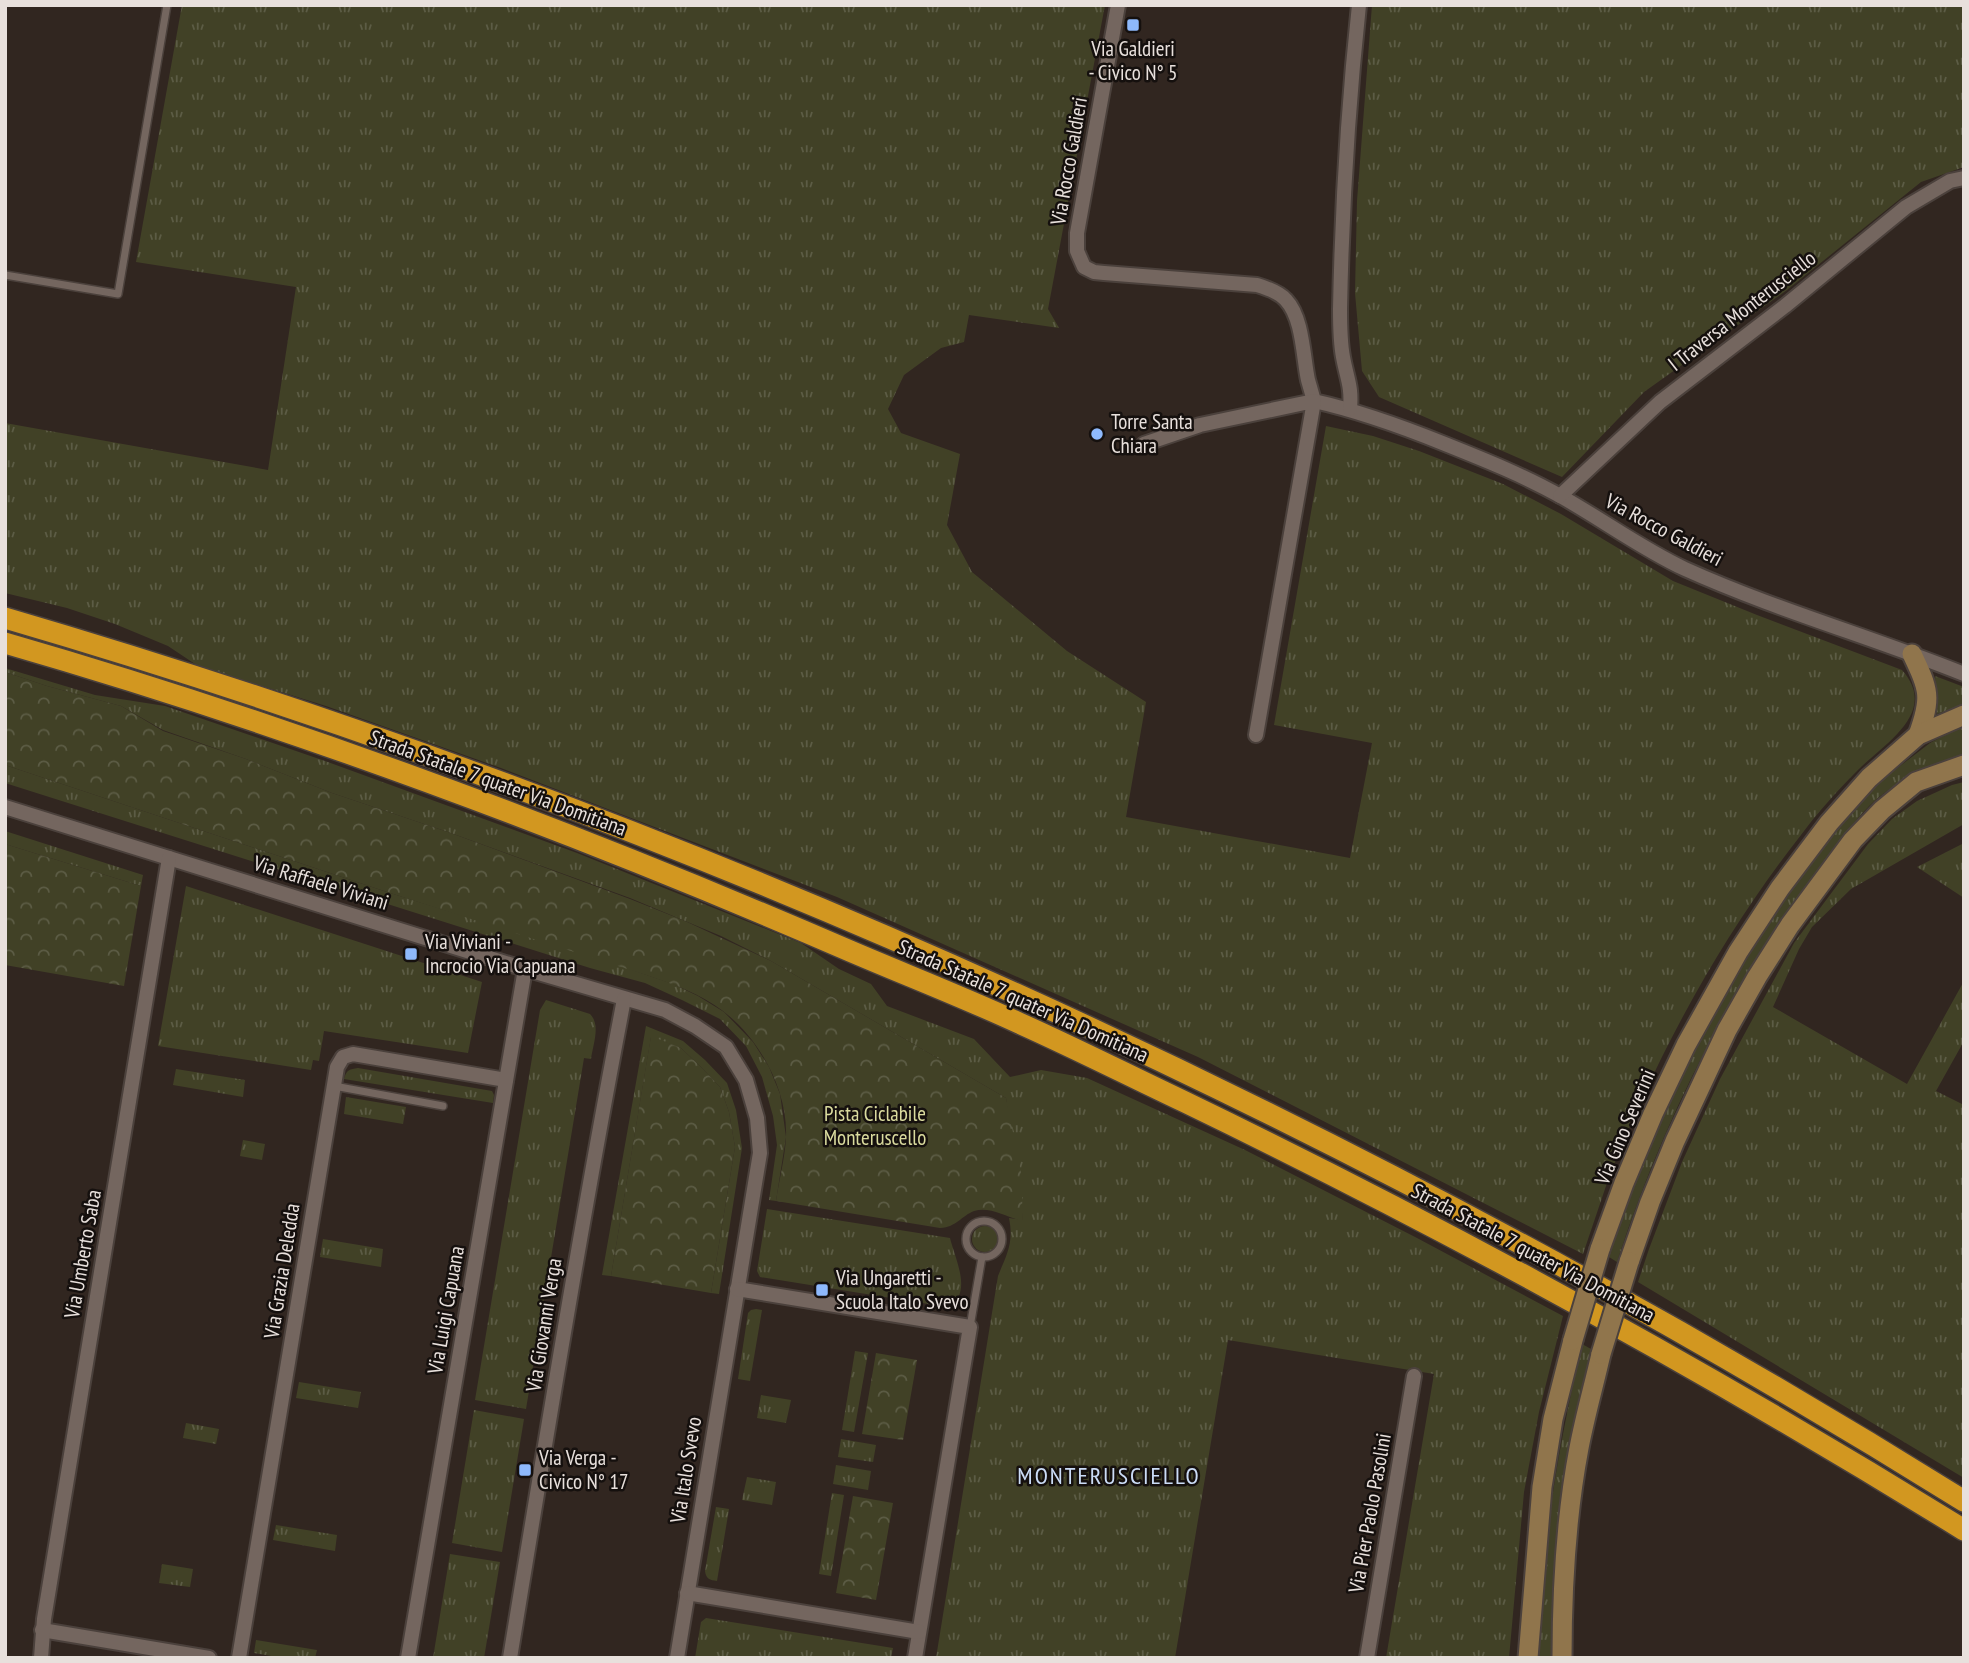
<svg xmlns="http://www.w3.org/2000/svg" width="1969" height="1663" viewBox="0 0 1969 1663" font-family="'PT Sans Narrow',sans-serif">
<defs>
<pattern id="grass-tufts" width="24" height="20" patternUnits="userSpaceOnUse" patternTransform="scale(1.75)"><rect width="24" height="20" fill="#414126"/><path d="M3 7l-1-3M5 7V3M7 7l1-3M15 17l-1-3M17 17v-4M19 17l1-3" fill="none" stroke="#5c5c45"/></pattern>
<pattern id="park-crowns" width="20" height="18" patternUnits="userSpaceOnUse" patternTransform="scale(1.75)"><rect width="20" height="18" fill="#414126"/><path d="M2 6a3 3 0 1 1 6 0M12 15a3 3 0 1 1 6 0" fill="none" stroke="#5c5c45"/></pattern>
</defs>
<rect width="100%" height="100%" fill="#312620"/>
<!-- grass -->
<g fill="url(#grass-tufts)">
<path d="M182,5H1105L1048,309L1059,328L969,315L964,342L941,348L904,375L888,409L901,433L960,454L947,525L972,572L1067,651L1146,702L1126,817L1350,858L1372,743L1274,725L1326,426L1373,436L1419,451L1503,484L1561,514L1673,581L1757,615L1902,670C1940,713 1883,744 1857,771C1837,791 1818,812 1801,835C1721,936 1652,1063 1607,1183C1599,1207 1591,1230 1583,1254L1198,1057L837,897L501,768L326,706L198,666L168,646L115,624L67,608L5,593V423L268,470L296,287L136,262Z"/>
<polygon points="1372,5 1964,5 1964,167 1921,182 1787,290 1644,392 1562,477 1379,397 1362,371 1355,293 1357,201"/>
<path d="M5,668L95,695L165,706L325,761L577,853L801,943L839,969L871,984L887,1006L974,1039L1010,1077L1041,1070L1087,1078L1245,1150L1417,1238L1563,1316L1539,1412L1524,1492L1509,1658H1386L1434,1374L1228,1340L1175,1658H936L998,1276C1007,1254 1014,1243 1009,1218L1023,1220L1006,1098L771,961L721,936L630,898L448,832L332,793L246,759L163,730L121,706L47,686L5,672Z"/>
<polygon points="1935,676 1964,687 1964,705 1937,714"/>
<path d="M1964,725V755C1931,763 1905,777 1879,797C1856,816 1836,847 1818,871C1730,988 1662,1122 1617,1262L1609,1257L1622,1214L1662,1115L1694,1050L1747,954L1837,827L1874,786L1930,743Z"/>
<polygon points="5,765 387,892 594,957 673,984 698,996 724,1012 753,1042 769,1067 780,1094 786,1137 776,1201 769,1200 777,1145 773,1116 762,1077 746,1046 720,1019 682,1000 645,983 590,968 5,783"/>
<polygon points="1964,782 1964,824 1851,889 1812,927 1799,949 1773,1007 1907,1084 1964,981 1964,1041 1936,1091 1964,1105 1964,1478 1638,1282 1649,1249 1682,1162 1720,1079 1794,943 1868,844 1892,819 1917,801 1952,785"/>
<polygon points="5,831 143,875 141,886 5,844"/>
<polygon points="1964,843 1964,898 1917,867"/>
<polygon points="186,886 482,982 468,1053 324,1031 319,1061 313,1060 311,1070 158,1046"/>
<path d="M546,1000L590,1014C601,1025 593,1044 591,1059L584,1058L526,1409L475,1400L540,1010Z"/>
<polygon points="646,1026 683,1041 705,1060 727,1083 736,1110 742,1148 719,1294 711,1293 735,1147 729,1112 720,1087 700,1066 681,1048 651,1037 611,1276 602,1275"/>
<path d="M358,1068L492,1091L494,1095L493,1103L344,1079C346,1070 350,1069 358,1068Z"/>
<polygon points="176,1069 245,1080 243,1097 173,1085"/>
<polygon points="346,1097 406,1107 403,1124 344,1114"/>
<polygon points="243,1140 265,1144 262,1160 240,1156"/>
<path d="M767,1209L950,1238C955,1259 974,1295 947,1307L760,1277L757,1271Z"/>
<circle cx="985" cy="1239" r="13"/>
<polygon points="323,1239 383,1249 381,1267 320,1257"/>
<polygon points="756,1309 762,1310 750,1381 738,1379 748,1313 751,1310"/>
<path d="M1582,1344L1591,1349C1581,1396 1570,1443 1563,1491C1555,1547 1553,1602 1551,1658H1539C1541,1624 1542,1590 1545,1556C1552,1485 1566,1414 1582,1344Z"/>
<polygon points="855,1351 868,1353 854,1432 842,1430"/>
<polygon points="299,1382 361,1392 358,1408 296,1398"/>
<polygon points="761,1395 791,1400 786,1423 757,1418"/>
<polygon points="474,1410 524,1419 502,1552 452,1543"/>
<polygon points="186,1423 219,1429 216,1444 183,1438"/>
<polygon points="841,1439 876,1445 873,1462 838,1457"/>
<polygon points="836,1465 871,1471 868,1490 833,1484"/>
<polygon points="747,1477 776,1482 772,1505 742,1500"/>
<polygon points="832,1493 844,1495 831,1576 819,1574"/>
<path d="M716,1507L729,1509L717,1581C710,1580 706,1579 705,1571Z"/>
<polygon points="276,1525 337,1535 335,1551 273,1540"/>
<polygon points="450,1554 500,1562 484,1658 433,1658"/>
<polygon points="162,1564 193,1569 190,1587 159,1583"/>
<polygon points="706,1618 893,1648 891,1658 695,1658 701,1622"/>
<polygon points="256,1640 317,1650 315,1658 283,1658 254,1653"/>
</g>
<!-- park -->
<g fill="url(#park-crowns)">
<path d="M5,672L47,686L121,706L163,731L246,759L332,793L448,832L630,899L685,921L771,961L1006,1098L1021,1172L1023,1221C1007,1218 991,1206 974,1211C961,1216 957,1227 940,1228L776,1201C779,1180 785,1158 786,1137C788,1091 760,1039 723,1011C701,994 673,984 646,975L387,892L5,765Z"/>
<polygon points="5,844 141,886 124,986 5,965"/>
<polygon points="651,1036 681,1048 700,1066 720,1087 729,1112 735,1147 711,1293 611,1276"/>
<polygon points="876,1353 917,1360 903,1440 862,1434"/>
<polygon points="853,1496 893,1503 876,1600 836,1593"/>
</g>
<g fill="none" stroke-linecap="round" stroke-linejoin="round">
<!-- lane casing -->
<g stroke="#4b413c" stroke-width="10">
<g id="lane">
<polyline points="5,275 118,294 167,5"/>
<polyline points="334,1086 443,1106"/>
<circle cx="984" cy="1239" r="18"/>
<polyline points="970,1327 982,1257"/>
</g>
</g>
<!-- street casing -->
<g stroke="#4b413c" stroke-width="18">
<g id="street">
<path d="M1118,5L1077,233V251L1084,267L1094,272L1104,273L1257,285C1267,288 1279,292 1286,300C1303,318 1303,357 1308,380C1310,387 1312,394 1314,401C1359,411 1403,427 1445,444C1485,460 1525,476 1562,497C1603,520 1642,549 1685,569C1776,610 1872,637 1964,674"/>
<path d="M1350,409C1352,386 1347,379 1343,357C1340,341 1340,325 1340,309C1342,208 1348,106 1359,5"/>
<polyline points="1144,444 1200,425 1314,401 1256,735"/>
<polyline points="1560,496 1660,402 1785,306 1906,207 1950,181 1964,178"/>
<polyline points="5,807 525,969 665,1010 695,1026 726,1047 746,1080 757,1118 760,1153 677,1658"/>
<polyline points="737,1289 970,1327 915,1658"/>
<polyline points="687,1593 919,1632"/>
<polyline points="42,1630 209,1658"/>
<polyline points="41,1658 44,1619 169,858"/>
<polyline points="239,1658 337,1067 343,1057 353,1054 506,1080"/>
<polyline points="408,1658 525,969"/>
<path d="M510,1658C546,1438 582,1218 624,999"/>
<polyline points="1367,1658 1414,1376"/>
</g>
</g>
<!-- secondary casing -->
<g stroke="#4b413c" stroke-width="23">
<g id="secondary">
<path d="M1912,654C1929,690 1932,697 1918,735"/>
<polyline points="1600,1249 1624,1183 1653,1114 1686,1045 1738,952 1780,888 1829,823 1869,778 1918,735 1964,715"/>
<polyline points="1629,1262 1650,1202 1675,1141 1727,1030 1757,977 1790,925 1853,840 1882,810 1916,782 1964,765"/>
<polyline points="1528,1658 1542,1487 1553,1419 1573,1340"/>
<path d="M1562,1658C1562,1589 1566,1516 1579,1448C1585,1416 1594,1385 1601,1354"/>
</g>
</g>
<!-- highway casing -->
<g stroke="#4b413c" stroke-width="24">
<g id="highway">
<path d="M5,618C692,819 1357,1123 1964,1501"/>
<path d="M5,643C293,726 575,832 850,951C906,975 963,997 1019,1023C1075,1048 1130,1076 1185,1102C1452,1231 1712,1374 1964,1530"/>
</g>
</g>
<!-- lane -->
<use href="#lane" stroke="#74665f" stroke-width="7"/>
<!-- street -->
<use href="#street" stroke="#74665f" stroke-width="14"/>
<!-- secondary -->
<use href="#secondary" stroke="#90754c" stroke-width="19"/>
<!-- highway -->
<use href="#highway" stroke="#d29720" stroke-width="21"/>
<!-- secondary-bridge casing -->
<g stroke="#4b413c" stroke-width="23" stroke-linecap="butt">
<g id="secondary-bridge">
<polyline points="1573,1340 1600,1249"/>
<polyline points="1601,1354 1629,1262"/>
</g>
</g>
<!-- secondary-bridge -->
<use href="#secondary-bridge" stroke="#90754c" stroke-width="19"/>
</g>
<!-- markers -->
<g fill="#8eb9fc" stroke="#15100e" stroke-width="2.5">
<rect x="1126" y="18" width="14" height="14" rx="3.5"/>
<circle cx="1097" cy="434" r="7"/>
<rect x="404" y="947" width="14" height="14" rx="3.5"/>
<rect x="815" y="1283" width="14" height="14" rx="3.5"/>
<rect x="518" y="1463" width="14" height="14" rx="3.5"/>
</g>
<g text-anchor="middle" stroke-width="5" stroke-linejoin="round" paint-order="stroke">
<!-- poi labels -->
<g font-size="21" fill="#e8e0dc" stroke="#15100e" text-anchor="start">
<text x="1133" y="56" text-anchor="middle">Via Galdieri<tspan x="1133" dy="24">- Civico N° 5</tspan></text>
<text x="1111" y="429">Torre Santa<tspan x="1111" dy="24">Chiara</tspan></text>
<text x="425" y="949">Via Viviani -<tspan x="425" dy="24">Incrocio Via Capuana</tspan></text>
<text x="836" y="1285">Via Ungaretti -<tspan x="836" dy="24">Scuola Italo Svevo</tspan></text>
<text x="539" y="1465">Via Verga -<tspan x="539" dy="24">Civico N° 17</tspan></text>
</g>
<!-- street labels -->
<g font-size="21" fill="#e8e0dc" stroke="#15100e">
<text transform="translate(1069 161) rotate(-80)" y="7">Via Rocco Galdieri</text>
<text transform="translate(1742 311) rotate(-38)" y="7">I Traversa Monterusciello</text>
<text transform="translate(1664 530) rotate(28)" y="7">Via Rocco Galdieri</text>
<text transform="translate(498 783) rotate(20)" y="7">Strada Statale 7 quater Via Domitiana</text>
<text transform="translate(321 883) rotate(17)" y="7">Via Raffaele Viviani</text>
<text transform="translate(1023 1001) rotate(24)" y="7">Strada Statale 7 quater Via Domitiana</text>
<text transform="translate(1625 1127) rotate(-67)" y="7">Via Gino Severini</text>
<text transform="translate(1533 1253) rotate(28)" y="7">Strada Statale 7 quater Via Domitiana</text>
<text transform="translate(83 1254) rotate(-80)" y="7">Via Umberto Saba</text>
<text transform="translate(282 1271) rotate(-81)" y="7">Via Grazia Deledda</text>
<text transform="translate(446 1310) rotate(-80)" y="7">Via Luigi Capuana</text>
<text transform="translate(544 1325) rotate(-81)" y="7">Via Giovanni Verga</text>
<text transform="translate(686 1470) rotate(-81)" y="7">Via Italo Svevo</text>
<text transform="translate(1370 1513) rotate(-80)" y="7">Via Pier Paolo Pasolini</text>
</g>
<!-- park labels -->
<g font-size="21" fill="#dadb9e" stroke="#15100e">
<text x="875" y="1121">Pista Ciclabile<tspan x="875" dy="24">Monteruscello</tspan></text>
</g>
<!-- quarter labels -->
<g font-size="24" letter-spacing="2" fill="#cbdcf6" stroke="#15100e">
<text x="1109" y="1484">MONTERUSCIELLO</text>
</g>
</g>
<!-- border -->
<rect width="1969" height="1663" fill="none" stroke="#e8e0dc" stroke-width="14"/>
</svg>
